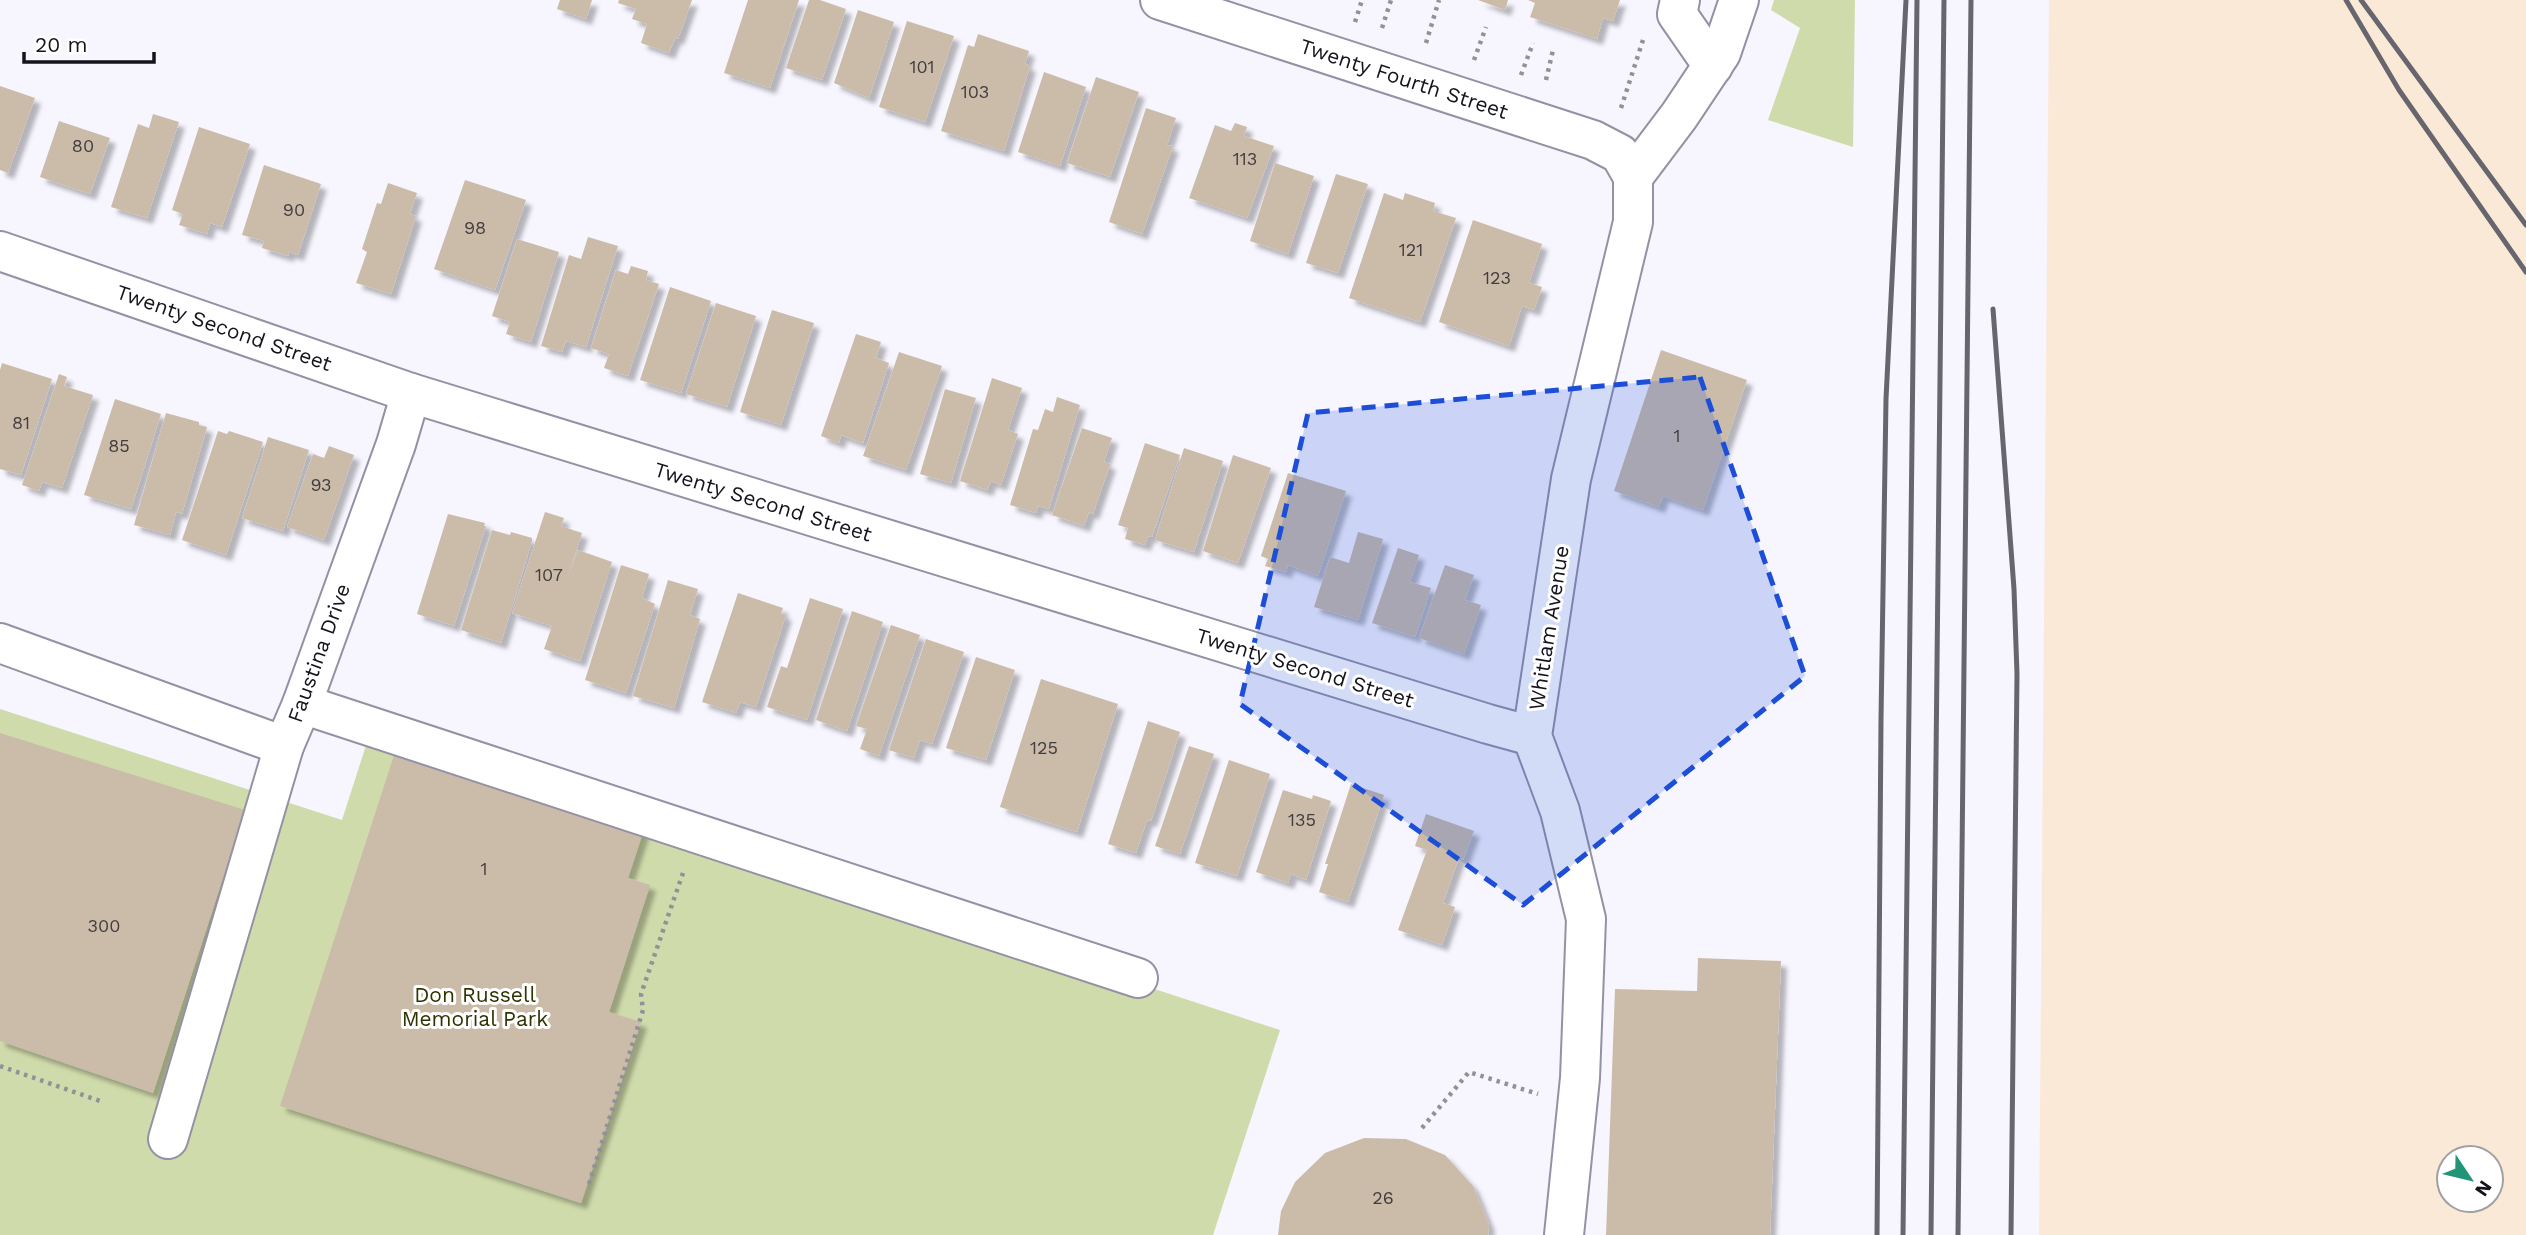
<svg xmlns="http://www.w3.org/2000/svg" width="2526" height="1235" viewBox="0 0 2526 1235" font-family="'Work Sans',sans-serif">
<defs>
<filter id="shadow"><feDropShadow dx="6" dy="6" stdDeviation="2" flood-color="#0004"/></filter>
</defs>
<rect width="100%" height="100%" fill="#f7f5fe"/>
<!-- industrial -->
<path fill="#fbe9d8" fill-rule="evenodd" d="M2049,0H2526V1235H2039ZM2449,1158H2491V1200H2449Z"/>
<!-- green -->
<g fill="#d0dbab">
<polygon points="1774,0 1855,0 1853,147 1768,120 1800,28 1771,10"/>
<polygon points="0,709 342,820 370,733 1280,1030 1213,1235 0,1235"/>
</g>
<!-- building -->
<g fill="#cbbcaa" filter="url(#shadow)">
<polygon points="560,0 592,0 586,19 557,9"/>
<polygon points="619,0 692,0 678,39 675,38 669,53 641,43 647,24 632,19 636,9 618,3"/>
<polygon points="748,0 799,0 770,88 724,73"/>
<polygon points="809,0 820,0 846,9 822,80 786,68"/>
<polygon points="1478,0 1508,0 1505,10"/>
<polygon points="1528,0 1620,0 1613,21 1603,18 1597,39 1530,17 1535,3"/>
<polygon points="858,10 894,22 869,98 834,83"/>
<polygon points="907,21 954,36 925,122 879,107"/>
<polygon points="978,34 1029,51 1025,64 1030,66 1004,151 941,131 968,45 974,47"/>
<polygon points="1044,72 1086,87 1060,166 1018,152"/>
<polygon points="1096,77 1139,92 1110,177 1067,163"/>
<polygon points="0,86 35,98 8,173 0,170"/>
<polygon points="1146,108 1176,118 1167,145 1173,146 1142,234 1109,222"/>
<polygon points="153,114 179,122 147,218 111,207 138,124 149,128"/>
<polygon points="59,121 110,138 90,194 40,177"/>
<polygon points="1235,123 1247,127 1244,136 1274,146 1247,218 1189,198 1215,125 1231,131"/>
<polygon points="199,127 250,144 222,227 210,223 207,234 179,225 183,214 172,210"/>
<polygon points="1275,163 1314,176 1288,254 1250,241"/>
<polygon points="264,165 321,184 298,255 289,252 288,256 262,248 264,241 242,235"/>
<polygon points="1336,174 1368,184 1338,273 1306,263"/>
<polygon points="465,180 526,200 495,290 434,269"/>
<polygon points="388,183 417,193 410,214 416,216 391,294 356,283 367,252 362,249 377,203 381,204"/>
<polygon points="1384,193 1403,200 1405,193 1435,203 1433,211 1456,218 1420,322 1349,298"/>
<polygon points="1473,220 1542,244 1529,283 1542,287 1534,310 1522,306 1509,346 1439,322"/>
<polygon points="588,237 618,246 586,347 566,341 562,352 541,346 569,255 581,259"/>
<polygon points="517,239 559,252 531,342 506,334 510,322 492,316"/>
<polygon points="631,266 648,271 646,280 659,284 628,376 604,368 609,354 591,348 616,270 628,274"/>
<polygon points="670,287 711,301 681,393 640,380"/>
<polygon points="716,303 756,316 727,407 686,394"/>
<polygon points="772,310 814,323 781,425 740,412"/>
<polygon points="856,334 881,342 876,358 889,363 863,443 841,435 839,443 821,436"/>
<polygon points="1661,350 1747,380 1703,510 1663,496 1659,507 1614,491"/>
<polygon points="899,352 942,366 906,470 863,456"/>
<polygon points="2,363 52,379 21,475 0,469 0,370"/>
<polygon points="59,374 67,377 64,386 93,395 62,488 42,482 39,491 22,485"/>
<polygon points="992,378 1022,388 1008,430 1018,434 1001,485 991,481 987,490 960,481"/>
<polygon points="945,389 976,398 951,483 920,474"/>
<polygon points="1057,397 1080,405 1049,509 1038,506 1036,513 1010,505 1033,429 1038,430 1045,409 1053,412"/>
<polygon points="115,399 161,414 131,509 84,495"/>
<polygon points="166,413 199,422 199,425 207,427 182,514 176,512 170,535 134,525"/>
<polygon points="1082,428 1112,438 1104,462 1110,464 1093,514 1089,512 1084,526 1052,515"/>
<polygon points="218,431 227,434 229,431 263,442 226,555 182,540"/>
<polygon points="268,437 309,450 283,531 242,518"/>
<polygon points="1145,443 1180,455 1152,537 1148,536 1145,545 1125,539 1128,528 1118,525"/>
<polygon points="329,446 354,455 324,540 287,527 313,454 324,458"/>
<polygon points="1184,448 1223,461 1194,552 1155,540"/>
<polygon points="1233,455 1271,468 1238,563 1203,551"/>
<polygon points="1288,473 1346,491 1318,576 1288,565 1286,572 1265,566 1268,559 1261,556"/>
<polygon points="545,512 564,518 561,526 582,533 568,576 578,550 612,562 580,661 544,649 552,626 512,613"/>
<polygon points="448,514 485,523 484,526 486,526 454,626 417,614"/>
<polygon points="492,530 510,535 511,532 532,538 532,541 501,643 461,630"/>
<polygon points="1358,532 1383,539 1358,620 1314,607 1330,557 1349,563"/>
<polygon points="1398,548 1419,555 1410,582 1431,588 1415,637 1372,623"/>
<polygon points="621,565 649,574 642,598 655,604 626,693 585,680"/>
<polygon points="1445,565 1474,575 1465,600 1481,605 1464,654 1419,638"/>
<polygon points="668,580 698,589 690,615 700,619 674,708 633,696"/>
<polygon points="738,593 783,608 781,613 786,615 756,707 740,702 736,713 702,702"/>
<polygon points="810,598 843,609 807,720 767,707 781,666 787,668"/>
<polygon points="852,611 883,622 847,731 816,720"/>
<polygon points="891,625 920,635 879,756 860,749 867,729 856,726"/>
<polygon points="926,639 964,652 932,744 920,740 914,758 889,750"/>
<polygon points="976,657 1015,670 986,760 946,748"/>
<polygon points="1041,679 1118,704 1077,832 1000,807"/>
<polygon points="1148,721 1180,732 1151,821 1147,820 1136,853 1108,844"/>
<polygon points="0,733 245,810 153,1093 0,1041"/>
<polygon points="397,746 645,826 628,878 650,885 609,1012 641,1022 581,1203 280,1106"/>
<polygon points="1189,746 1214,754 1180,854 1155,846"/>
<polygon points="1229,760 1270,774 1237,876 1195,863"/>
<polygon points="1351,784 1384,795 1348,902 1319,892 1328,864 1325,864"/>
<polygon points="1283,790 1312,799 1313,795 1331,801 1306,880 1291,874 1288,883 1256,872"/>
<polygon points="1426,814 1474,831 1463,860 1459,858 1443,903 1455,907 1442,945 1398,930 1427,850 1415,846"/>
<polygon points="1698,958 1781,961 1770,1235 1606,1235 1615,989 1697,991"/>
<polygon points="1364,1138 1406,1139 1445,1155 1473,1186 1489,1225 1488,1235 1278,1235 1281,1211 1295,1182 1325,1153"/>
</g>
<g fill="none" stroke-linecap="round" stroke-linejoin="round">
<!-- minor casing -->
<g stroke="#9591a5" stroke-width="42">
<g id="minor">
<polyline points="1160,0 1593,140 1620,154 1633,177 1633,222 1571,479 1532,736 1560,811 1586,919 1580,1078 1564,1235"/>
<polyline points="1680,0 1677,14 1713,66"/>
<polyline points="1633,177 1679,116 1721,53 1739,0"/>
<polyline points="0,251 411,393 1488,724 1532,736"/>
<polyline points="0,643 284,746 302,704 396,444 411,393"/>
<polyline points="302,704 1138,978"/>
<polyline points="168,1139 284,746"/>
</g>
</g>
<!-- path -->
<g stroke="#929099" stroke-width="4.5" stroke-dasharray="3.5 5" stroke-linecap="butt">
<polyline points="1355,22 1362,0"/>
<polyline points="1382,28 1391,0"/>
<polyline points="1426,43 1439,0"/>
<polyline points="1474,60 1486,27"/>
<polyline points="1521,75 1533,43"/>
<polyline points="1546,80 1553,50"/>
<polyline points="1621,108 1643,40"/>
<polyline points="0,1066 100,1101"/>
<polyline points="1422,1128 1469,1072 1538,1094"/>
<polyline points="589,1184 643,1010 641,994 683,873"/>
</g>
<!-- minor -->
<use href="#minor" stroke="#fff" stroke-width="38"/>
<!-- rail -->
<g stroke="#67656d" stroke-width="5">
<polyline points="2346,0 2399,90 2526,272"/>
<polyline points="2361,0 2526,225"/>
<polyline points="1993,309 2014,589 2017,674 2011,1235"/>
<polyline points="1877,1235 1881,720 1886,399 1906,0"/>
<polyline points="1903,1235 1917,0"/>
<polyline points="1931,1235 1944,0"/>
<polyline points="1958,1235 1971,0"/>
</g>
</g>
<!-- marked area -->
<path fill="#1d4ed8" fill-opacity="0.2" stroke="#1d4ed8" stroke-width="5" stroke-dasharray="14 9" stroke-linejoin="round" d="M1700,377L1805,676L1523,905L1240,704L1308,413Z"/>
<g text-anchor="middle" stroke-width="6" stroke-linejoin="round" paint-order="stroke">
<!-- number labels -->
<g font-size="18" fill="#423d3f">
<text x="922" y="73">101</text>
<text x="975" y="98">103</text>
<text x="83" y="152">80</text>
<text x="1245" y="165">113</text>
<text x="294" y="216">90</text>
<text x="475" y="234">98</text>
<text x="1411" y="256">121</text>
<text x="1497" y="284">123</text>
<text x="21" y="429">81</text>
<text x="1677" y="442">1</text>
<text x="119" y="452">85</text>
<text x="321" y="491">93</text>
<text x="549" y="581">107</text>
<text x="1044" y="754">125</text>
<text x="1302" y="826">135</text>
<text x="484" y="875">1</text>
<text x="104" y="932">300</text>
<text x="1383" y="1204">26</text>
</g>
<!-- street labels -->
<g font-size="21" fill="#15131b" stroke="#fff">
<text transform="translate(1404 79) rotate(18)" y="7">Twenty Fourth Street</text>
<text transform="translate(224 328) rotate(19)" y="7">Twenty Second Street</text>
<text transform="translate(763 502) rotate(17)" y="7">Twenty Second Street</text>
<text transform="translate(1549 628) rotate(-81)" y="7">Whitlam Avenue</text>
<text transform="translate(319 653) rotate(-70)" y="7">Faustina Drive</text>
<text transform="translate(1305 668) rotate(17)" y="7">Twenty Second Street</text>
</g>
<!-- park labels -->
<g font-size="21" fill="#2c3400" stroke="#fff">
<text x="475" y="1002">Don Russell<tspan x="475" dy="24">Memorial Park</tspan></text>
</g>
</g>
<!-- north arrow -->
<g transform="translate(2470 1179) rotate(125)"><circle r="33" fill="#ffffff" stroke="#a1a1a4" stroke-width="2"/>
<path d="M0-5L12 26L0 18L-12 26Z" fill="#219578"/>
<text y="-10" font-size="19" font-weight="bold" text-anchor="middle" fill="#15131b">N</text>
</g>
<!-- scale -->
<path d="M24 52v10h130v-10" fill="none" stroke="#15131b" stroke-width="3.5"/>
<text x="35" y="52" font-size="21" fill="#15131b" stroke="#ffffff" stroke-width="5" paint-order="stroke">20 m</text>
</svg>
